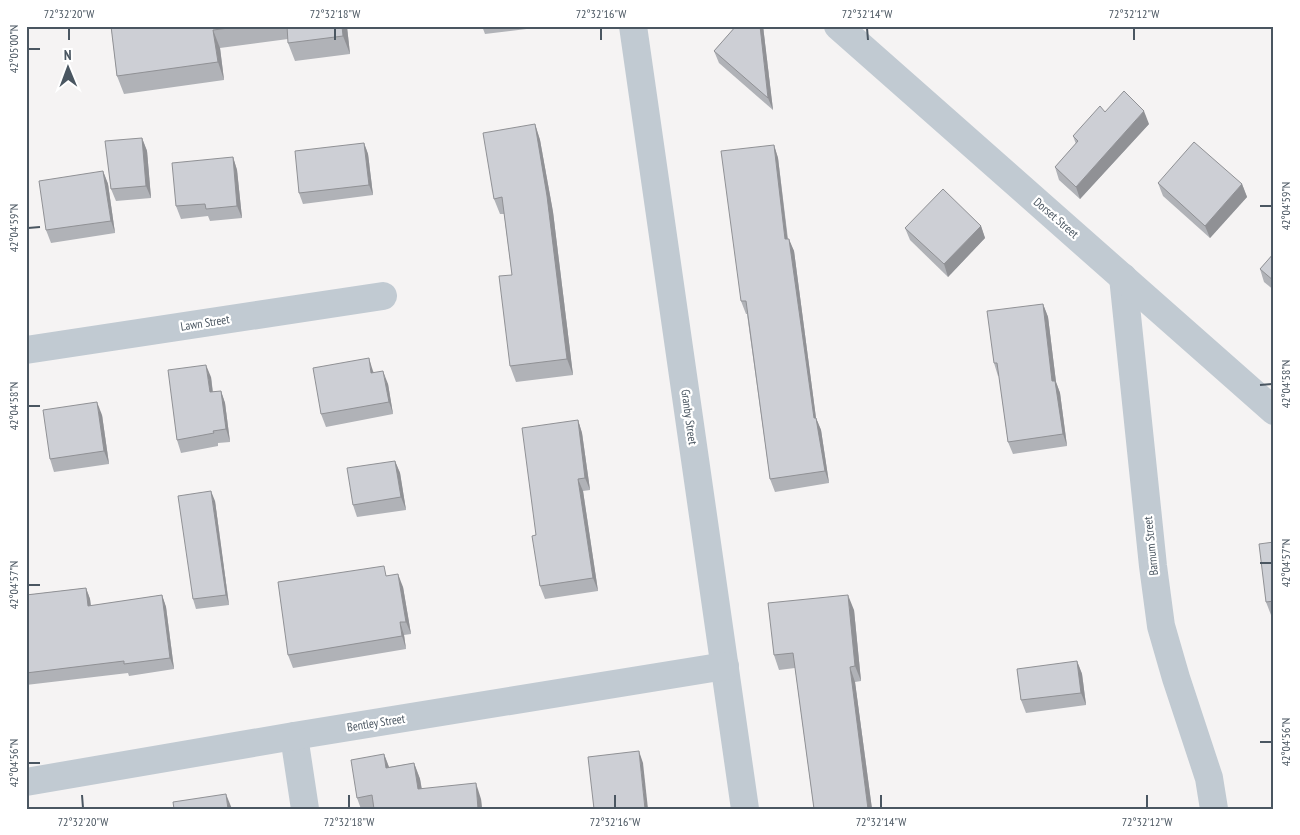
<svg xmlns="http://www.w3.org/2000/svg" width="1300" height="835" viewBox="0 0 1300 835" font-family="'PT Sans Narrow',sans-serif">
<rect width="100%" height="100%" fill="#f5f3f3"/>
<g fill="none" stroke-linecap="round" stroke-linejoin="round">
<!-- minor -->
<g stroke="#c1cad2" stroke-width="28">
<polyline points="633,26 745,809"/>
<polyline points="1123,277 1153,566 1161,626 1176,678 1209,778 1214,809"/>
<polyline points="26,350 383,296"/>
<polyline points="294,736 305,809"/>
<polyline points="26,782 294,736 725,666"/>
</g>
<!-- tertiary -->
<polyline stroke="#c1cad2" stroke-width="28" points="838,26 1274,411"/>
</g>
<!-- wall -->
<g fill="#b0b2b7">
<polygon points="111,26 356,26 347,27 350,54 295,61 288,43 288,39 220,48 224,80 124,94 117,76"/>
<polygon points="482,26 543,26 543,27 485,34"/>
<polygon points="736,26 763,26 773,110 719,63 714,51"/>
<polygon points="1105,112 1149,124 1080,199 1059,180 1055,167 1076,144 1073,136"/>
<polygon points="535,124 540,140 553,212 573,375 516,382 510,366 512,275 504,214 500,214 494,199"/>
<polygon points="142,138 147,151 151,198 116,201 111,189"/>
<polygon points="364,143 368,154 373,195 303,204 299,193"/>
<polygon points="774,145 778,158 788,239 794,251 816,418 821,430 829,483 775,492 770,479 747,314 746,314 741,301"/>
<polygon points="233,157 237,170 242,218 210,221 208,216 181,219 176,206"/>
<polygon points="103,171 108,184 115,233 51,243 46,230"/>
<polygon points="1158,183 1242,184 1247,197 1210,238 1163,196"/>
<polygon points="981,226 985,238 948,277 910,240 905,228"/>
<polygon points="1274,253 1274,290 1264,282 1260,269"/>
<polygon points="1043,304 1048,317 1056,382 1060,393 1067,446 1013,454 1008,442 999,376 998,376 994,363"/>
<polygon points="373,371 374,373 388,384 393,414 326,427 321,414"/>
<polygon points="211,377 213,392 221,391 225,403 230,442 218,443 218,446 181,453 177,440"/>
<polygon points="102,415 109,464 54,472 50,459"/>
<polygon points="578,420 582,433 590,490 583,491 598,591 545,599 540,586 536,535"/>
<polygon points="395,461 400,473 406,510 357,517 353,505"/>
<polygon points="215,501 229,605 196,609 193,599"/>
<polygon points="1274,542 1274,614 1271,615 1266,602"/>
<polygon points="388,576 403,587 411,634 404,635 406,649 293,668 288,655"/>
<polygon points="86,588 90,599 91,606 162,595 166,607 174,669 129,676 128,673 26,685 26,595"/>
<polygon points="854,610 861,681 855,682 872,809 814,809 795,668 779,670 774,655"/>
<polygon points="1077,661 1082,674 1086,705 1026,713 1021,700"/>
<polygon points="384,754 389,767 414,763 420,779 422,789 481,799 482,809 361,809 357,798"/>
</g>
<!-- shaded-wall -->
<g fill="#909195">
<polygon points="342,26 346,26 347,27 350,54 343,36"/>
<polygon points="760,26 763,26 773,110 768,98"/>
<polygon points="213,30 220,48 224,80 218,62"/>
<polygon points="1144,111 1149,124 1080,199 1076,187"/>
<polygon points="535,124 540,140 553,212 573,375 567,359"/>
<polygon points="142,138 147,151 151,198 146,186"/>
<polygon points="364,143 368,154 373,195 369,185"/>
<polygon points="774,145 778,158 789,252 785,239"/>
<polygon points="233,157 237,170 242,218 237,206"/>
<polygon points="103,171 108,184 115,233 111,221"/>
<polygon points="1242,184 1247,197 1210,238 1205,226"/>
<polygon points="981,226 985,238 948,277 944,264"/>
<polygon points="789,239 794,251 816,418 821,430 829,483 825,471 814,418"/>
<polygon points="1043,304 1048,317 1056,382 1060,393 1067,446 1063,434 1052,381"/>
<polygon points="369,358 373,371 376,386 371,373"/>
<polygon points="206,365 211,377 214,405 210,392"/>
<polygon points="383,371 388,384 393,414 389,402"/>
<polygon points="221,391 225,403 230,442 226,429"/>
<polygon points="97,402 102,415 109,464 104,451"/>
<polygon points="578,420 582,433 590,490 585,478"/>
<polygon points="395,461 400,473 406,510 401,497"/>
<polygon points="578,479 583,491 598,591 593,578"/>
<polygon points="211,491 215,501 229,605 226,595"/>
<polygon points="398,574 403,587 411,634 406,622"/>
<polygon points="86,588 90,599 92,617 88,606"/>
<polygon points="162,595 166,607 174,669 170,658"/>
<polygon points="848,595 854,610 861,681 855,666"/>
<polygon points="400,622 404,635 406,649 402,636"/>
<polygon points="1077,661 1082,674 1086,705 1081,693"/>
<polygon points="850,667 855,682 872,809 868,809"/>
<polygon points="639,751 643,763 648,809 645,809"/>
<polygon points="384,754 390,770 386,768"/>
<polygon points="414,763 420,779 424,805 418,789"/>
<polygon points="476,783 481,799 482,809 478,809"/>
<polygon points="226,794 232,809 228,809"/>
</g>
<!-- building -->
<g fill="#cdcfd5" stroke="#909195">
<polygon points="111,26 245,26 213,30 218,62 117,76"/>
<polygon points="287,26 342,26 343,36 288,43"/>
<polygon points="736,26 760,26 768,98 714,51"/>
<polygon points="1124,91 1144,111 1076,187 1055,167 1078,141 1073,136 1100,106 1105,112"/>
<polygon points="535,124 547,196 567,359 510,366 499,276 512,275 502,197 494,199 483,133"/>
<polygon points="142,138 146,186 111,189 105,141"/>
<polygon points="1194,142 1242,184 1205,226 1158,183"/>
<polygon points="364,143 369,185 299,193 295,151"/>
<polygon points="774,145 785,239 789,239 814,418 816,418 825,471 770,479 746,301 741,301 721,151"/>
<polygon points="233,157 237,206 206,209 205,204 176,206 172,163"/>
<polygon points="103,171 111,221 46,230 39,181"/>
<polygon points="943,189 981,226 944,264 905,228"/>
<polygon points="1274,253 1274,281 1260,269"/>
<polygon points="1043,304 1052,381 1055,381 1063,434 1008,442 997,363 994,363 987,311"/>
<polygon points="369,358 371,373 383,371 389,402 321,414 313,368"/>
<polygon points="206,365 210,392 221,391 226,429 213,431 214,433 177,440 168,370"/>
<polygon points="97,402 104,451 50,459 43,410"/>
<polygon points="578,420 585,478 578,479 593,578 540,586 532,536 536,535 522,428"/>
<polygon points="395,461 401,497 353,505 347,468"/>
<polygon points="211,491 226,595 193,599 178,496"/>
<polygon points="1274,542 1274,601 1266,602 1259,544"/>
<polygon points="384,566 386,576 398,574 406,622 400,622 402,636 288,655 278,582"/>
<polygon points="86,588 88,606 162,595 170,658 124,664 124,661 26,673 26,595"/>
<polygon points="848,595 855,666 850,667 868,809 814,809 793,653 774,655 768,603"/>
<polygon points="1077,661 1081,693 1021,700 1017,669"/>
<polygon points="639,751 645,809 594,809 588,757"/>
<polygon points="384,754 386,768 414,763 418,789 476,783 478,809 374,809 372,795 357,798 351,760"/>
<polygon points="226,794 228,809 174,809 173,802"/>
</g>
<!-- ticks -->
<path fill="none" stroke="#4a5661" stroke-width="2" d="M69,28V40M335,28V40M601,28V40M867,28L868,40M1134,28V40M28,49H40M1260,206H1272M28,228L40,227M1260,385L1272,384M28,406H40M1260,563H1272M28,585H40M1260,742H1272M28,763H40M82,795L83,808M349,795V808M615,795V808M881,795V808M1147,795V808"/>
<g text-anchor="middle" stroke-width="4.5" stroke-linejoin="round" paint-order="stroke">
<!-- street labels -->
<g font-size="12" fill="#4a5661" stroke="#fff">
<text transform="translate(1056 218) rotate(41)" y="4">Dorset Street</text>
<text transform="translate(205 323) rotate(-9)" y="4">Lawn Street</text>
<text transform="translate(689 417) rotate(82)" y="4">Granby Street</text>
<text transform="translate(1151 546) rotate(-96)" y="4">Barnum Street</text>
<text transform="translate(376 723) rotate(-9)" y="4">Bentley Street</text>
</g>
</g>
<!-- border -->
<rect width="1300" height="835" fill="none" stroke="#ffffff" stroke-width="55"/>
<!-- north arrow -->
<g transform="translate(68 68) rotate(359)" stroke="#ffffff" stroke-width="4" paint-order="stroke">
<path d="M0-4L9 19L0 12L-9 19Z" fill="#4a5661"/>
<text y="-8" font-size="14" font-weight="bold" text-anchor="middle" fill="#4a5661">N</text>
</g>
<rect x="28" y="28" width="1244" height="780" fill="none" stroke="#4a5661" stroke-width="2"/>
<g font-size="12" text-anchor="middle" fill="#4a5661">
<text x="69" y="18">72°32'20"W</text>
<text x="335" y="18">72°32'18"W</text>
<text x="601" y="18">72°32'16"W</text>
<text x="867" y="18">72°32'14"W</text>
<text x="1134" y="18">72°32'12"W</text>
<text transform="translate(14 49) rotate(-90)" y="4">42°05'00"N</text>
<text transform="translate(1286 206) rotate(-90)" y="4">42°04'59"N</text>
<text transform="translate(14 228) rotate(-90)" y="4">42°04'59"N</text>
<text transform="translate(1286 384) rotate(-90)" y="4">42°04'58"N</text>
<text transform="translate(14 406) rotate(-90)" y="4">42°04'58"N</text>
<text transform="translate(1286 563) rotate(-90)" y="4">42°04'57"N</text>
<text transform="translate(14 585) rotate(-90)" y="4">42°04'57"N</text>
<text transform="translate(1286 742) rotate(-90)" y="4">42°04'56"N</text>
<text transform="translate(14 763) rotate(-90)" y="4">42°04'56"N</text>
<text x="83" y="826">72°32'20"W</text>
<text x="349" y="826">72°32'18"W</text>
<text x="615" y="826">72°32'16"W</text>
<text x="881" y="826">72°32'14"W</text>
<text x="1147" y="826">72°32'12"W</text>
</g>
</svg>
